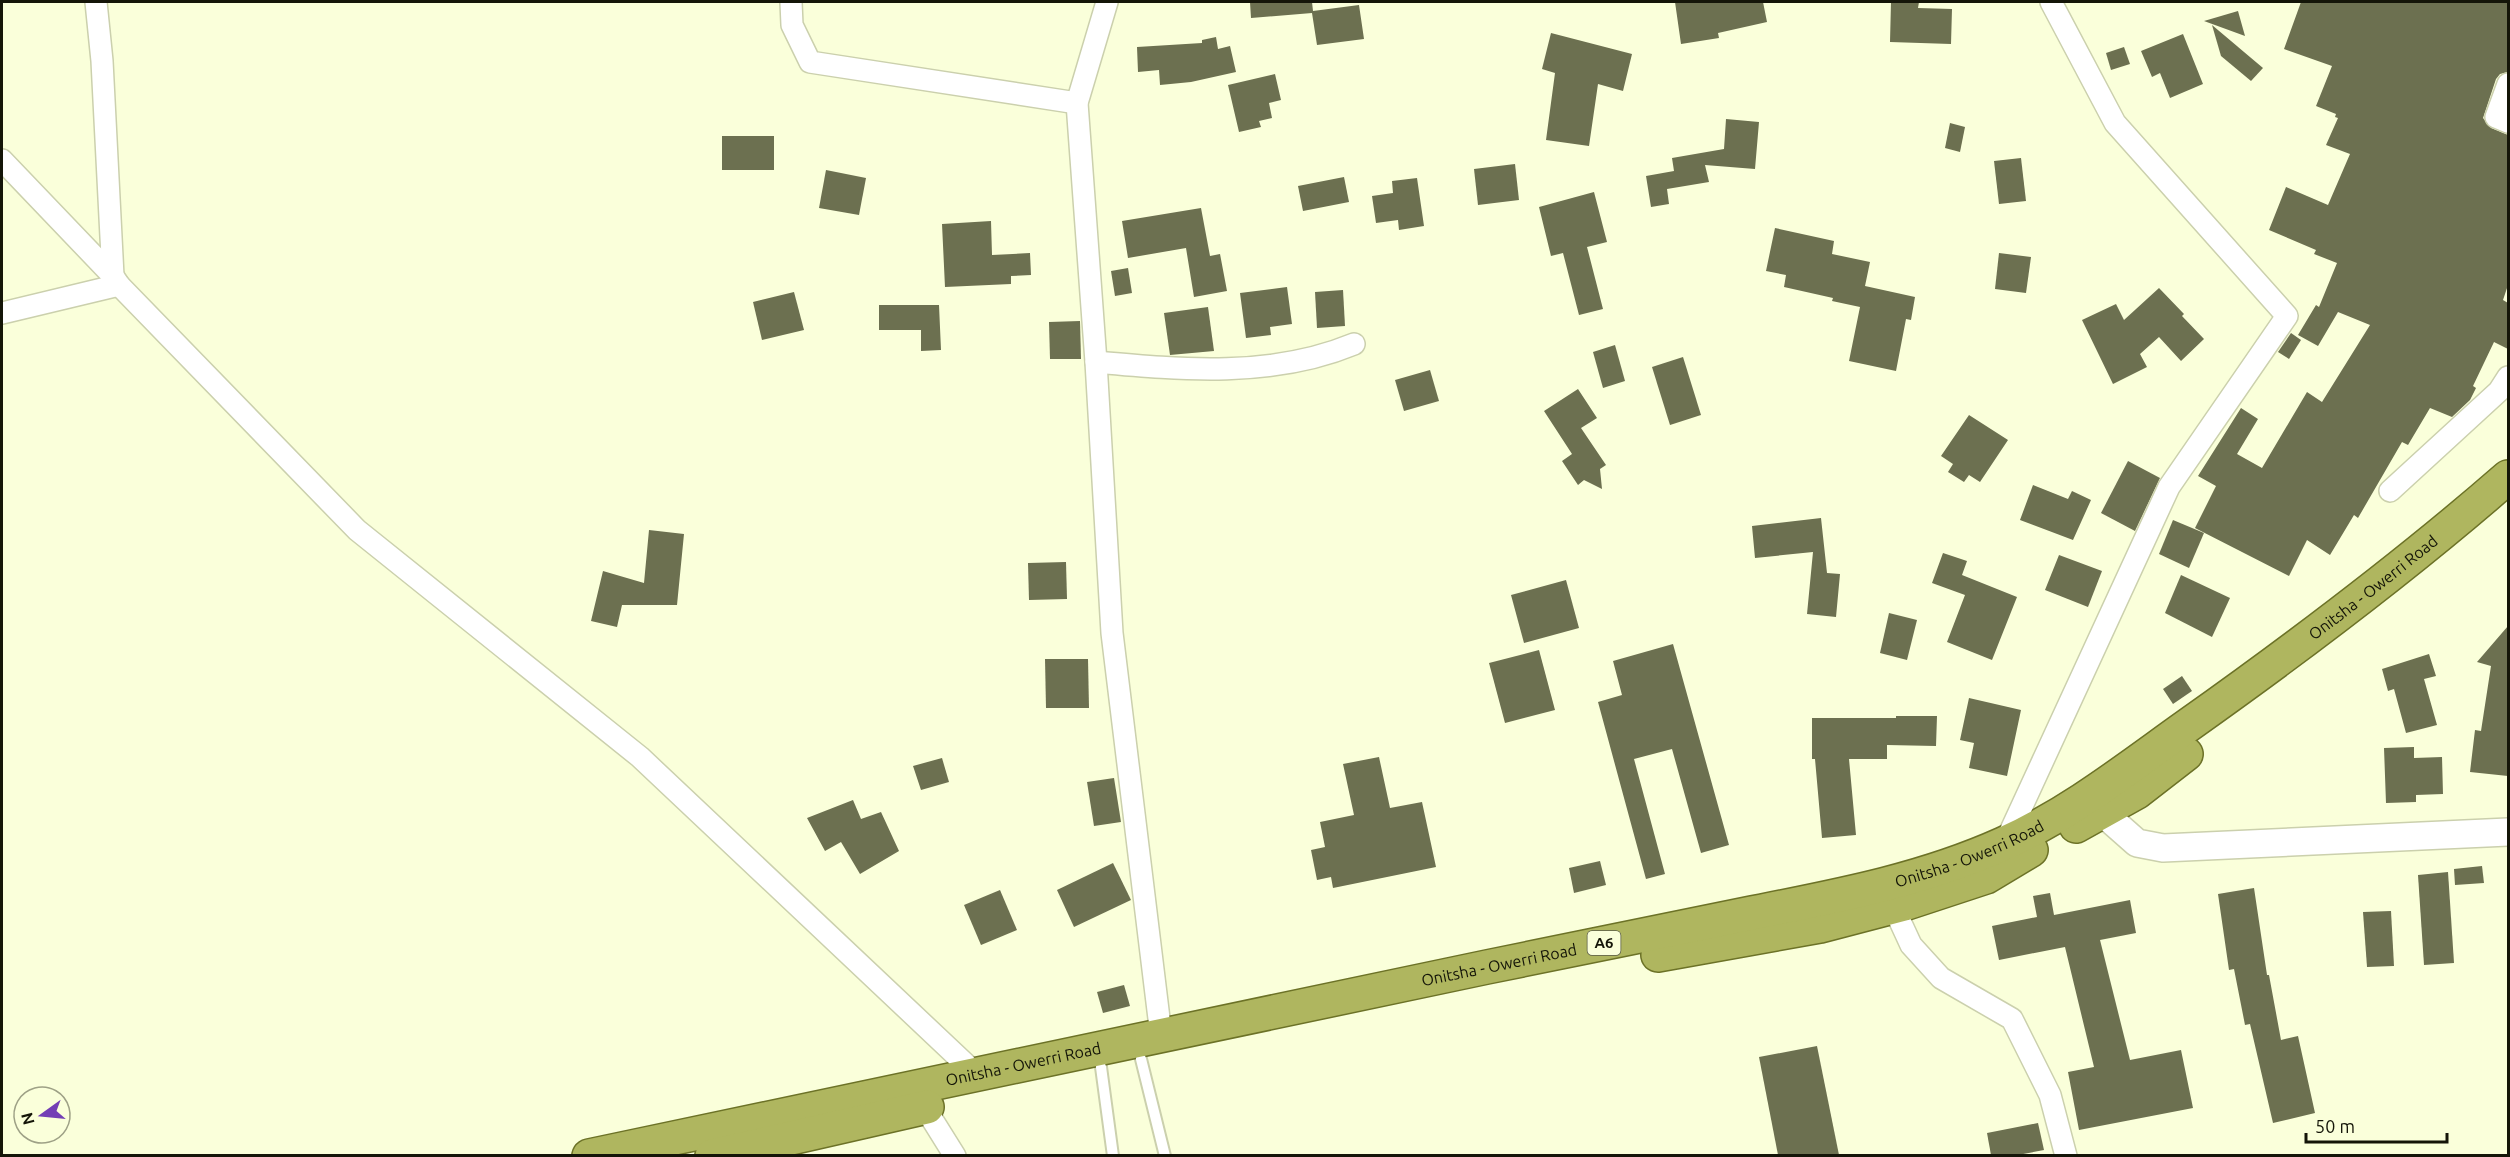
<svg xmlns="http://www.w3.org/2000/svg" width="2510" height="1157" viewBox="0 0 2510 1157" font-family="Ubuntu,sans-serif">
<rect width="100%" height="100%" fill="#faffda"/>
<!-- building -->
<g fill="#6c7050">
<polygon points="1250,2 1312,2 1313,11 1359,5 1364,39 1317,45 1312,13 1251,18"/>
<polygon points="1675,2 1763,2 1767,22 1718,33 1719,38 1681,44"/>
<polygon points="1891,2 1919,2 1918,8 1952,9 1951,44 1890,42"/>
<polygon points="2301,2 2508,2 2508,72 2500,74 2496,79 2483,118 2491,128 2508,135 2508,285 2503,300 2508,303 2508,349 2494,342 2473,386 2476,388 2470,400 2452,417 2430,408 2408,445 2402,442 2358,518 2354,515 2330,555 2307,540 2289,576 2195,528 2216,486 2198,476 2241,408 2258,419 2237,454 2262,468 2307,392 2322,402 2370,325 2338,312 2318,346 2298,335 2316,305 2319,307 2337,263 2314,254 2316,250 2269,230 2286,187 2328,205 2350,154 2326,145 2338,118 2335,117 2336,114 2316,106 2332,66 2284,49"/>
<polygon points="2238,11 2245,36 2204,21"/>
<polygon points="2212,25 2263,68 2251,81 2221,56"/>
<polygon points="1551,33 1632,54 1623,91 1598,84 1589,146 1546,140 1555,73 1542,69"/>
<polygon points="2183,34 2203,84 2170,98 2160,73 2152,77 2141,51"/>
<polygon points="1216,37 1218,49 1230,46 1236,72 1191,82 1160,85 1159,70 1138,72 1137,47 1202,43 1202,40"/>
<polygon points="2124,47 2130,64 2111,70 2106,53"/>
<polygon points="1275,74 1281,100 1269,103 1272,118 1259,121 1261,127 1239,132 1228,85"/>
<polygon points="1726,119 1759,122 1755,169 1705,165 1709,182 1667,189 1669,204 1651,207 1646,176 1674,171 1672,158 1724,149"/>
<polygon points="1950,123 1965,127 1960,152 1945,148"/>
<rect x="722" y="136" width="52" height="34"/>
<polygon points="2021,158 2026,201 1999,204 1994,161"/>
<polygon points="1515,164 1519,200 1478,205 1474,169"/>
<polygon points="826,170 866,178 859,215 819,208"/>
<polygon points="1344,177 1349,202 1303,211 1298,186"/>
<polygon points="1417,178 1424,226 1399,230 1398,220 1376,223 1372,196 1393,193 1392,181"/>
<polygon points="1594,192 1607,242 1587,247 1603,309 1579,315 1563,253 1551,256 1539,207"/>
<polygon points="1201,208 1210,256 1220,254 1227,291 1194,297 1186,248 1128,258 1122,221"/>
<polygon points="991,221 992,255 1030,253 1031,275 1011,276 1011,284 945,287 942,224"/>
<polygon points="1775,228 1834,241 1832,254 1870,262 1865,286 1915,297 1911,320 1906,319 1896,371 1849,361 1860,307 1832,301 1833,298 1784,287 1786,275 1766,271"/>
<polygon points="1999,253 2031,257 2026,293 1995,289"/>
<polygon points="1128,268 1132,293 1115,296 1111,271"/>
<polygon points="1287,287 1292,324 1270,327 1271,335 1246,338 1240,293"/>
<polygon points="2159,288 2184,314 2182,316 2204,339 2181,361 2159,337 2140,354 2147,367 2113,384 2082,320 2116,304 2124,320"/>
<polygon points="1343,290 1345,326 1317,328 1315,292"/>
<polygon points="794,292 804,330 762,340 753,302"/>
<polygon points="879,305 939,305 941,350 921,351 921,330 879,330"/>
<polygon points="1208,307 1214,351 1170,355 1164,313"/>
<polygon points="1080,321 1081,359 1050,359 1049,322"/>
<polygon points="2291,333 2301,340 2289,359 2278,352"/>
<polygon points="1615,345 1625,381 1603,388 1593,352"/>
<polygon points="1683,357 1701,415 1670,425 1652,367"/>
<polygon points="1430,370 1439,401 1404,411 1395,380"/>
<polygon points="1578,389 1597,418 1581,428 1606,465 1600,469 1602,489 1584,480 1578,485 1562,461 1572,454 1544,411"/>
<polygon points="1969,415 2008,440 1980,482 1969,475 1964,482 1948,472 1953,464 1941,456"/>
<polygon points="2128,461 2160,478 2135,531 2101,513"/>
<polygon points="2033,485 2068,499 2072,491 2091,500 2073,540 2020,520"/>
<polygon points="1821,518 1827,573 1840,574 1836,617 1807,614 1813,552 1755,558 1752,526"/>
<polygon points="2173,520 2204,533 2189,568 2159,554"/>
<polygon points="649,530 684,534 677,605 622,605 617,627 591,621 603,571 644,583"/>
<polygon points="1943,553 1967,561 1962,575 2017,597 1992,660 1947,642 1965,595 1932,583"/>
<polygon points="2059,555 2102,571 2088,607 2045,590"/>
<polygon points="1066,562 1067,599 1029,600 1028,563"/>
<polygon points="2181,575 2230,598 2212,637 2165,613"/>
<polygon points="1566,580 1579,628 1524,643 1511,595"/>
<polygon points="1889,613 1917,620 1907,660 1880,653"/>
<polygon points="2508,626 2508,776 2470,772 2475,730 2481,731 2491,666 2477,662"/>
<polygon points="1673,644 1729,845 1701,853 1672,749 1634,759 1665,874 1646,879 1598,702 1622,695 1613,661"/>
<polygon points="1539,650 1555,710 1505,723 1489,663"/>
<polygon points="2429,654 2436,676 2424,679 2437,725 2406,733 2394,689 2388,691 2382,669"/>
<polygon points="1045,659 1088,659 1089,708 1046,708"/>
<polygon points="2182,676 2192,691 2173,704 2163,689"/>
<polygon points="1969,698 2021,710 2007,776 1969,768 1974,743 1960,740"/>
<polygon points="1896,716 1937,716 1936,746 1887,745 1887,759 1849,759 1856,835 1822,838 1815,759 1812,759 1812,718 1896,718"/>
<polygon points="2414,747 2414,758 2442,757 2443,794 2416,795 2416,802 2386,803 2384,748"/>
<polygon points="1379,757 1390,808 1422,802 1436,867 1333,888 1331,877 1317,880 1311,850 1325,847 1320,822 1354,815 1343,764"/>
<polygon points="942,758 949,782 921,790 913,766"/>
<polygon points="1114,778 1121,822 1094,826 1087,782"/>
<polygon points="853,800 861,819 881,812 899,851 860,874 841,842 825,851 807,818"/>
<polygon points="1600,861 1606,885 1574,893 1569,868"/>
<polygon points="1113,863 1131,900 1074,927 1057,890"/>
<polygon points="2482,866 2484,883 2455,885 2454,869"/>
<polygon points="2448,872 2454,963 2424,965 2418,875"/>
<polygon points="2254,888 2267,975 2269,975 2281,1040 2298,1036 2315,1113 2273,1123 2250,1024 2245,1025 2234,969 2229,970 2218,894"/>
<polygon points="1000,890 1017,930 981,945 964,905"/>
<polygon points="2050,893 2054,915 2130,900 2136,933 2100,940 2130,1060 2181,1050 2193,1108 2079,1130 2068,1072 2094,1067 2065,947 1999,960 1992,926 2037,917 2033,896"/>
<polygon points="2391,911 2394,966 2367,967 2363,912"/>
<polygon points="1124,985 1130,1006 1103,1013 1097,992"/>
<polygon points="1817,1046 1839,1155 1778,1155 1759,1057"/>
<polygon points="2038,1123 2044,1150 2018,1155 1991,1155 1987,1133"/>
</g>
<g fill="none" stroke-linecap="round" stroke-linejoin="round">
<!-- service casing -->
<g stroke="#cbd0ad" stroke-width="14">
<g id="service">
<polyline points="1141,1059 1165,1156"/>
<polyline points="1101,1067 1113,1156"/>
</g>
</g>
<!-- minor casing -->
<g stroke="#cbd0ad" stroke-width="24">
<g id="minor">
<polyline points="96,2 102,61 113,276"/>
<polyline points="791,2 792,25 810,62 1077,103"/>
<polyline points="1107,2 1077,103 1096,362 1112,633 1161,1035"/>
<polyline points="2508,84 2496,117 2508,122"/>
<polyline points="2,160 113,276 119,285 357,530 640,757 977,1075"/>
<polyline points="2,313 119,285"/>
<path d="M1096,362C1183,370 1272,378 1354,344"/>
<polyline points="2390,491 2499,391 2508,377"/>
<polyline points="2005,843 2169,487 2287,316 2115,123 2051,2"/>
<polyline points="1893,906 1911,945 1941,978 2012,1019 2050,1095 2066,1156"/>
<polyline points="925,1108 955,1156"/>
</g>
</g>
<!-- tertiary casing -->
<g stroke="#cbd0ad" stroke-width="30">
<polyline id="tertiary" points="2103,813 2137,843 2163,848 2508,832"/>
</g>
<!-- trunk casing -->
<g stroke="#6c7227" stroke-width="36">
<g id="trunk">
<polyline points="2076,826 2137,792 2186,754"/>
<polyline points="1658,955 1820,926 1904,904 1986,877 2031,850"/>
<path id="s1" d="M589,1156C888,1093 1187,1028 1487,967C1575,949 1664,931 1752,913C1838,896 1923,880 2003,844C2070,814 2128,768 2187,726C2297,648 2406,566 2508,477"/>
<polyline points="712,1156 927,1107"/>
</g>
</g>
<!-- service -->
<use href="#service" stroke="#fff" stroke-width="10"/>
<!-- minor -->
<use href="#minor" stroke="#fff" stroke-width="21"/>
<!-- tertiary -->
<use href="#tertiary" stroke="#fff" stroke-width="27"/>
<!-- trunk -->
<use href="#trunk" stroke="#afb65f" stroke-width="33"/>
</g>
<g text-anchor="middle" stroke-width="5" stroke-linejoin="round" paint-order="stroke">
<!-- shield labels -->
<rect fill="#faffda" stroke="#595b47" stroke-width="1.5" x="1587.5" y="931" width="33" height="24" rx="4.5"/>
<g font-size="15" font-weight="bold" fill="#141508">
<text x="1604" y="948">A6</text>
</g>
<!-- street labels -->
<g font-size="16" fill="#141508" stroke="#faffda">
<text dy="6" stroke="none"><textPath href="#s1" startOffset="1900">Onitsha - Owerri Road</textPath></text>
<text dy="6" stroke="none"><textPath href="#s1" startOffset="1414">Onitsha - Owerri Road</textPath></text>
<text dy="6" stroke="none"><textPath href="#s1" startOffset="930">Onitsha - Owerri Road</textPath></text>
<text dy="6" stroke="none"><textPath href="#s1" startOffset="444">Onitsha - Owerri Road</textPath></text>
</g>
</g>
<!-- border -->
<rect width="2510" height="1157" fill="none" stroke="#141508" stroke-width="6"/>
<!-- north arrow -->
<g transform="translate(42 1115) rotate(255)"><circle r="28" fill="#faffda" stroke="#9ea186" stroke-width="1.5"/>
<path d="M0-4.5L10 22L0 15L-10 22Z" fill="#733eb5"/>
<text y="-9" font-size="16" font-weight="bold" text-anchor="middle" fill="#141508">N</text>
</g>
<!-- scale -->
<path d="M2306 1133v9h141v-9" fill="none" stroke="#141508" stroke-width="3"/>
<text x="2315" y="1133" font-size="18" fill="#141508" stroke="#faffda" stroke-width="4.5" paint-order="stroke">50 m</text>
</svg>
